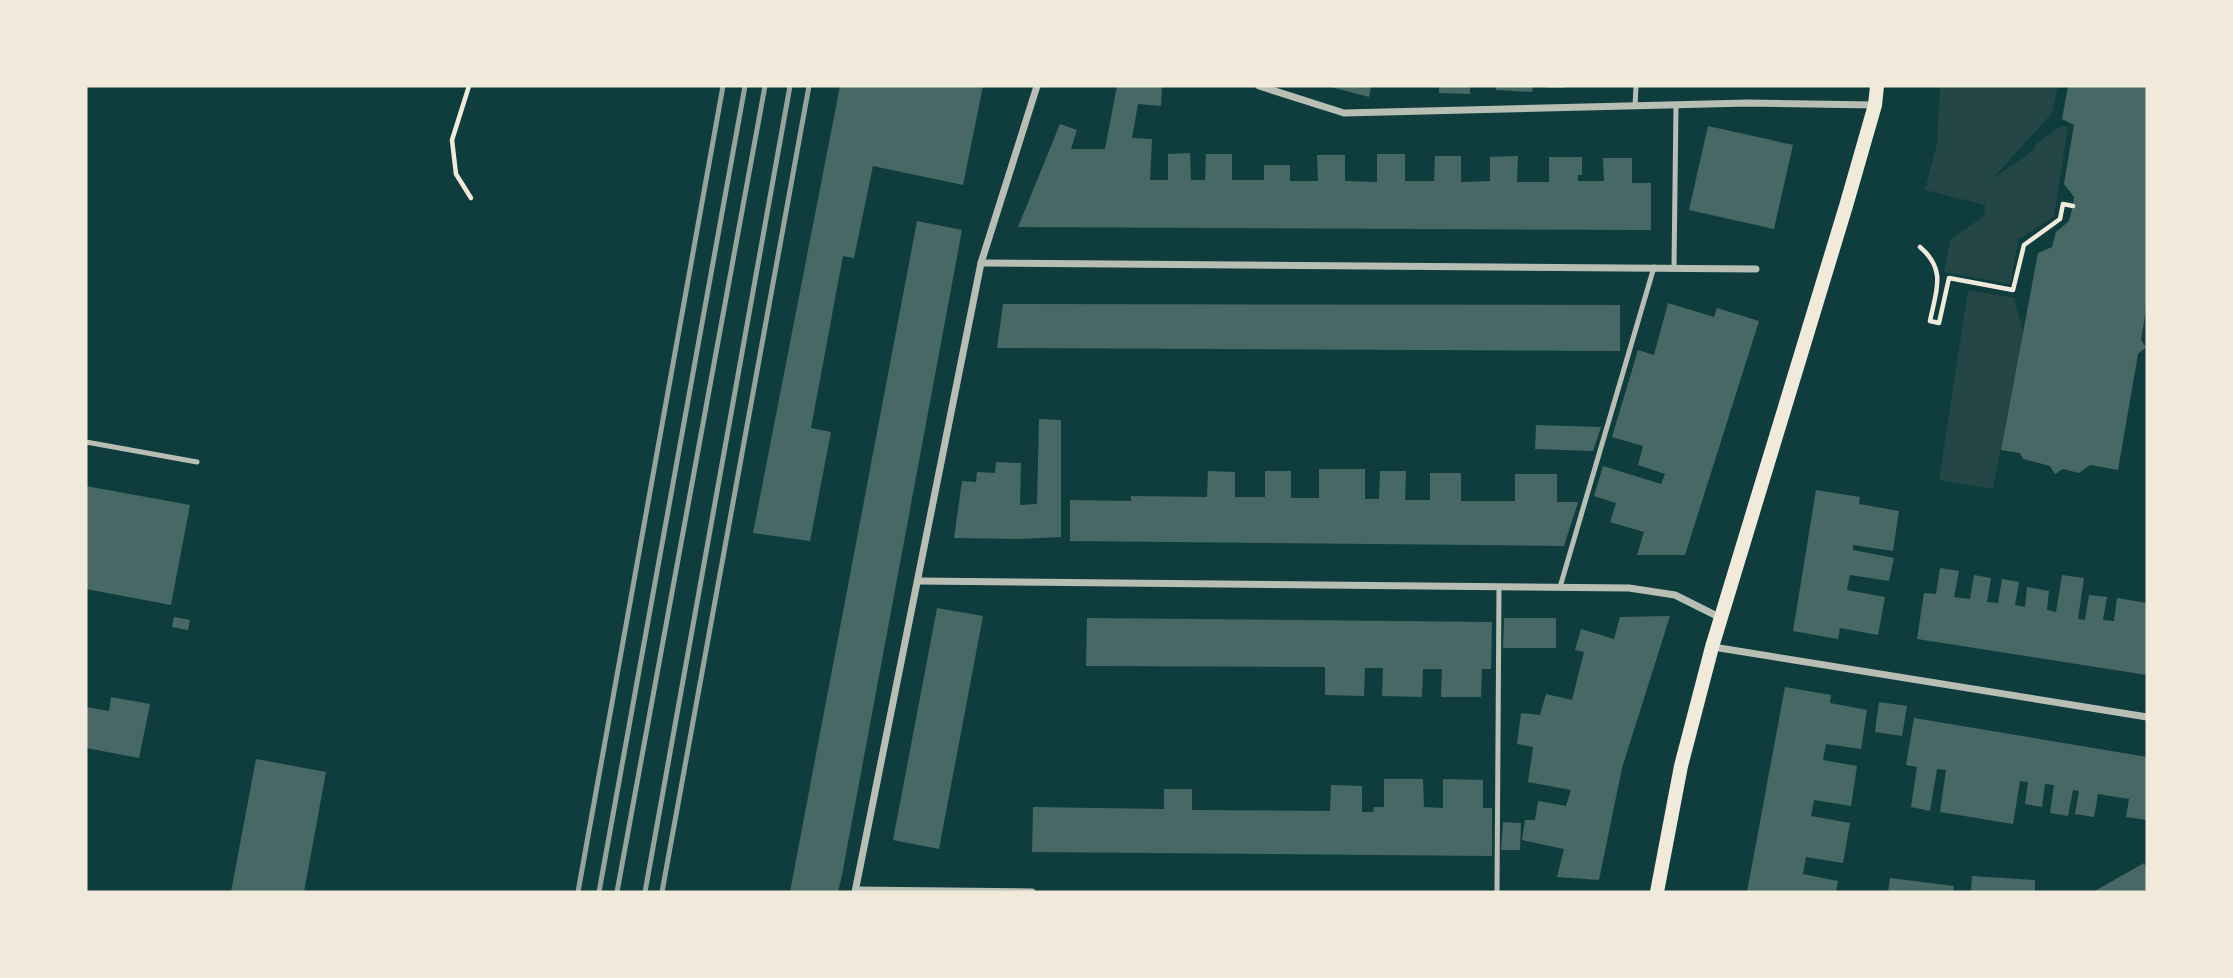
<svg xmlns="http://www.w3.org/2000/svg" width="2233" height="978" viewBox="0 0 2233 978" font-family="'Open Sans',sans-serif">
<rect width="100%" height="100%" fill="#0f3d3e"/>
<!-- green -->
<g fill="#244646">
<polygon points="1940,86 2058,86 2052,113 1992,179 2033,151 2036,144 2061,126 2068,127 2054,216 2018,240 2010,284 1944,272 1950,240 1984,216 1985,205 1925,190 1937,144"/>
<polygon points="1968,290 2014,298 2023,333 1993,489 1939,480"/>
</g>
<!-- building -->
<g fill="#486865">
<polygon points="840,86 983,86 963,185 873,166 854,258 843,256 811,428 831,432 810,541 753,533"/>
<polygon points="1117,86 1162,86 1161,106 1138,104 1132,138 1152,139 1150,180 1168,180 1168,154 1190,153 1191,180 1205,180 1206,154 1232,154 1232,180 1264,180 1264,165 1290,165 1290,181 1318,181 1317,155 1345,155 1345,181 1377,182 1377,154 1405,154 1405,181 1434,181 1435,156 1461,156 1461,182 1490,181 1490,157 1518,156 1517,182 1549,182 1549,157 1582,157 1582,175 1578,175 1578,181 1604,181 1603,158 1632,158 1632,183 1651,183 1651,230 1018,227 1060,124 1077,130 1071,149 1105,149"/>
<polygon points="1327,86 1371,86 1369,97"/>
<polygon points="1439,86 1470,86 1470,94 1439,93"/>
<polygon points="1496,86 1533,86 1532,92 1496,90"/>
<rect x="1546" y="86" width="19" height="2"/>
<polygon points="2068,86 2147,86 2147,303 2141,340 2146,347 2138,354 2118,470 2090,465 2079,473 2063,469 2055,474 2050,466 2023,459 2020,453 2001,450 2038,253 2052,247 2056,232 2069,221 2073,206 2074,197 2064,184 2074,125 2062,119"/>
<polygon points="1708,126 1793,145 1774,229 1689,210"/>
<polygon points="917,221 962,230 842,875 838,892 790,892"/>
<polygon points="1668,303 1714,317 1717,308 1759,321 1685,555 1637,555 1644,532 1610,522 1616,503 1594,496 1603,466 1661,484 1665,474 1638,465 1643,446 1612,437 1638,350 1654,355"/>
<polygon points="1003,304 1620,305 1620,351 997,348"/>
<polygon points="1039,419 1061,420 1061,537 1020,539 954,538 962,481 976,482 977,472 995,473 996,462 1021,463 1020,505 1037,504"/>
<polygon points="1536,425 1601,427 1593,451 1535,449"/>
<polygon points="1319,469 1365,469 1365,499 1379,499 1380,471 1406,471 1405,500 1430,500 1430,473 1461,473 1461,501 1515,501 1515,474 1557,474 1557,502 1578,502 1564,546 1070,541 1070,500 1131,501 1131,496 1207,497 1208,471 1235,472 1235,497 1265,497 1265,471 1291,471 1291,498 1319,498"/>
<polygon points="86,486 190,505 171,605 86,589"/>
<polygon points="1816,490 1860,497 1859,504 1899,511 1893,551 1853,545 1853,550 1894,558 1889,581 1850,575 1847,590 1885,597 1878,635 1840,628 1838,639 1793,631"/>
<polygon points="1940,568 1959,571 1954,597 1970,599 1974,575 1991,578 1987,602 1998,603 2002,579 2019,582 2015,605 2025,607 2027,587 2049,591 2047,610 2056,612 2062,575 2084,578 2078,619 2085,620 2089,595 2107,597 2103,620 2114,621 2117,598 2147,603 2147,675 1917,639 1924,593 1936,594"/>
<polygon points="937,608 983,616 939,849 893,840"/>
<polygon points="1670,616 1622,768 1599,880 1557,877 1564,849 1522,840 1525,820 1535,820 1538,801 1566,806 1571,790 1528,782 1533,747 1517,744 1521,713 1540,715 1546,694 1572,700 1584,652 1575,650 1581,629 1614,639 1620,617"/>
<polygon points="174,617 190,620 188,630 172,627"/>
<polygon points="1087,618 1492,622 1491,669 1482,669 1481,697 1441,697 1442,669 1423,669 1422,697 1382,696 1383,668 1365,668 1364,696 1325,695 1325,667 1086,666"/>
<polygon points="1504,618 1556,618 1556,648 1503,648"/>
<polygon points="1785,687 1831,695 1830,703 1867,710 1861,749 1826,744 1823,760 1857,766 1851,806 1814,800 1811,816 1850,823 1843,863 1806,857 1803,874 1838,881 1836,892 1747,892"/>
<polygon points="111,697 150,704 139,758 86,748 86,707 109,711"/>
<polygon points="1879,702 1907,706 1902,736 1875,732"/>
<polygon points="1914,718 2147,757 2147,820 2126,817 2129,799 2098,794 2094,817 2075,814 2079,791 2073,790 2068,816 2050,813 2054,785 2045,784 2042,807 2025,804 2028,782 2020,781 2013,824 1940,812 1946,770 1937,769 1930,811 1911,807 1917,767 1906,765"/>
<polygon points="256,759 326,772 304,892 231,892"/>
<polygon points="1384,779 1423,779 1424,807 1443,808 1443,779 1483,780 1483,808 1492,808 1492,856 1032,852 1033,807 1164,809 1164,789 1192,789 1192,810 1330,811 1331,785 1362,786 1362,812 1373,812 1374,807 1384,807"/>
<polygon points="1503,822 1521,823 1520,850 1501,850"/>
<polygon points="2144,863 2147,869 2147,892 2093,892"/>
<polygon points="1972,876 2035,880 2035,892 1971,892"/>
<polygon points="1890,878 1954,886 1953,892 1888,892"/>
</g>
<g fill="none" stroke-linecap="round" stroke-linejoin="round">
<!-- path -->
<g stroke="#f1e9da" stroke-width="4.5">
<polyline points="469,86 452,140 456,174 471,198"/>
<path d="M1920,247C1947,270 1936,291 1930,321L1939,323L1949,278L2013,290L2024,245L2060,219L2063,204L2073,206"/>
</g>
<!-- service -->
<g stroke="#b8beb3" stroke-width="5">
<polyline points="1635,106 1636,86"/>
<polyline points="1674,267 1676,106"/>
<polyline points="86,442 197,462"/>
<polyline points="1560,587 1654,267"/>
<polyline points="1497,892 1499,587"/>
</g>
<!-- minor -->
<g stroke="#b8beb3" stroke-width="7">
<polyline points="1259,86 1344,113 1748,103 1875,105"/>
<polyline points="981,263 1756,269"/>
<polyline points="918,581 1629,588 1675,595 1721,618"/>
<polyline points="1713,647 2147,717"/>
<polyline points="856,890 1032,892"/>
<polyline points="855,892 981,263 1037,86"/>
</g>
<!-- secondary -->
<polyline stroke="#f1e9da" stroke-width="14" points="1657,892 1681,766 1712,647 1846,206 1875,105 1877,86"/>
<!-- rail -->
<g stroke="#97a49c" stroke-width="5">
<polyline points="578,892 723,86"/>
<polyline points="599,892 745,86"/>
<polyline points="617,892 765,86"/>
<polyline points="645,892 790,86"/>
<polyline points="662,892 809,86"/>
</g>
</g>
<!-- border -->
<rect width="2233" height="978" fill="none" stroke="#f1e9da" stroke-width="175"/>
</svg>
